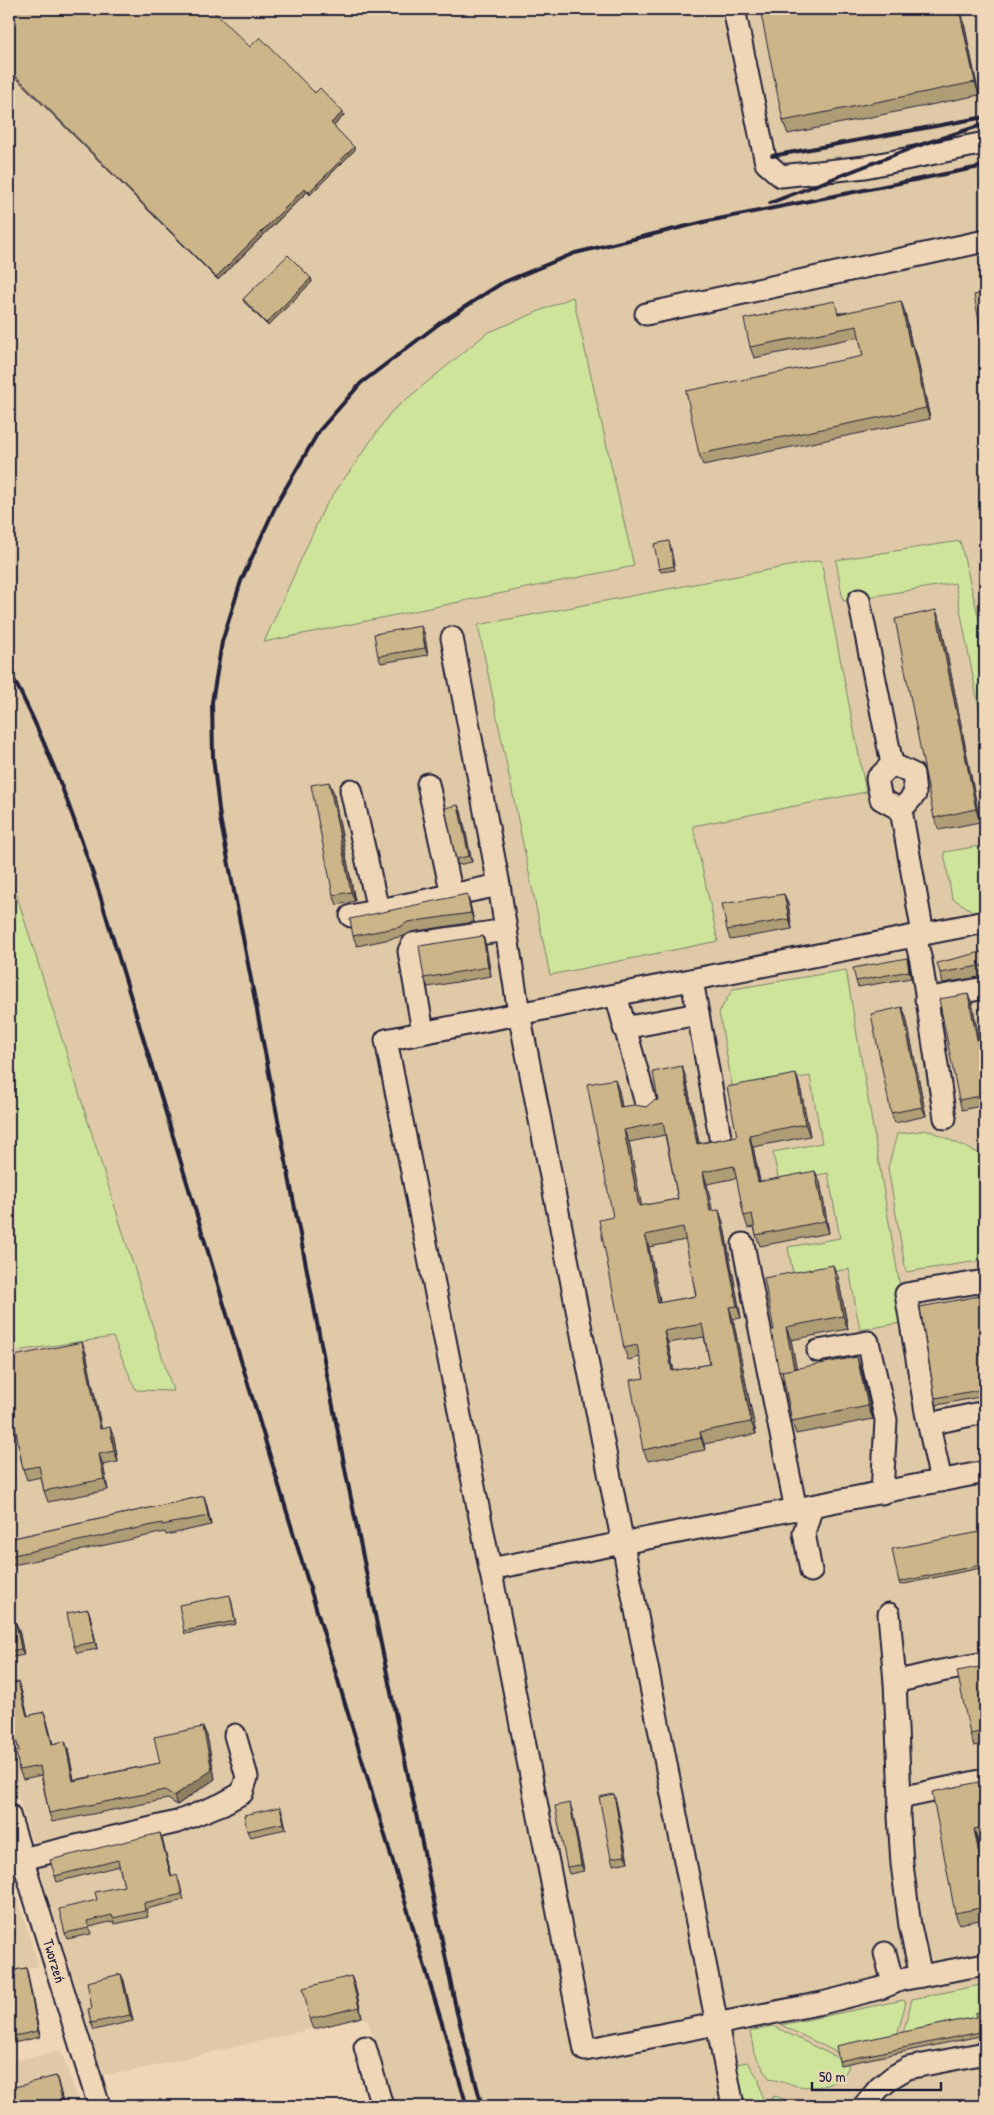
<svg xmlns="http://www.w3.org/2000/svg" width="994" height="2115" viewBox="0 0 994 2115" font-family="'Patrick Hand',sans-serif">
<rect width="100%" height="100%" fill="#efd6b7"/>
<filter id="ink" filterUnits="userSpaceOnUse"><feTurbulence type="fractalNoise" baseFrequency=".02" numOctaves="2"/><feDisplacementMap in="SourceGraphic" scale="10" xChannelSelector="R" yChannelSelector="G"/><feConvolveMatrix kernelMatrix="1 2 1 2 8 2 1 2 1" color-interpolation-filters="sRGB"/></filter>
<g filter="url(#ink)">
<!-- built -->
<g fill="#e0c9a7">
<polygon points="9,9 985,9 985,2106 393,2106 368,2020 362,2017 132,2071 103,2075 9,1767 9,1352 113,1337 136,1390 173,1390 9,871"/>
<polygon points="9,1874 39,1966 9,1972"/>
<polygon points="61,2051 80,2106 9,2106 9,2062"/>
</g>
<!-- green -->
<g fill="#cee49a" stroke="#78836a">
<polygon points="573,297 634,566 264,642 324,508 391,412 487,333"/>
<polygon points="960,541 985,644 985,740 955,583 843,601 836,560"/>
<polygon points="821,560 866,792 693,826 718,941 550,975 478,625"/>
<polygon points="985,845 985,910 974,912 952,898 944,852"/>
<polygon points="9,871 173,1391 136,1390 113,1337 9,1352"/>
<polygon points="846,970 906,1322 860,1330 849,1269 794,1279 788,1247 840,1238 828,1173 779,1182 773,1152 822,1143 810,1076 733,1090 719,1012 733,989"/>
<polygon points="928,1130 985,1156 985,1260 906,1272 888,1168 897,1134"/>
<polygon points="985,1984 985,2016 902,2037 912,1999"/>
<polygon points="903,2000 906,2002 896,2039 838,2053 781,2025"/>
<path d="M773,2026L848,2063V2069C830,2096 795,2087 769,2078L754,2053L750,2031Z"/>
<polygon points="748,2062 759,2080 764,2106 744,2106 736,2064"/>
<polygon points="775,2096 803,2106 771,2106 770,2099"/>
</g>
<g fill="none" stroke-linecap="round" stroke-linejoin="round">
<!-- minor casing -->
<g stroke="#22223b" stroke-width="25">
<g id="minor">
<polyline points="734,9 766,163 781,176 865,167 985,143"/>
<polyline points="646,314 985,241"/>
<polyline points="859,600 892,764 913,774 915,794 901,810 923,934"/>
<polyline points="452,638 499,885 519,1013 733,2106"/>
<polyline points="892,764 877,779 881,799 901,810"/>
<polyline points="428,784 452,895"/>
<polyline points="351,790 378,910"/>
<polyline points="351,916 499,885"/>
<polyline points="985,922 386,1040 585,2050 822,2003 881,1988 900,1980 985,1964"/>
<polyline points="915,936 921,961 945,1118"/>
<polyline points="692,980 720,1137"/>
<polyline points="616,995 647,1107"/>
<polyline points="926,999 985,988"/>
<polyline points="624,1028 698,1014"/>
<polyline points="423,1032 409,951 413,944 506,930"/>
<polyline points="743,1244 796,1510"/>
<polyline points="818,1351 868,1342 886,1420 882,1493"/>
<polyline points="929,1424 985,1412"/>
<polyline points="941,1481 926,1412 906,1294 985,1281"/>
<polyline points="490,1569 985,1472"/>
<polyline points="811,1571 804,1533 812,1506"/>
<polyline points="889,1614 895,1682 900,1798 899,1816 902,1864 910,1926 921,1976"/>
<polyline points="895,1682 941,1671 985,1663"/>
<polyline points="900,1798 985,1780"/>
<polyline points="9,1815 99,2106"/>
<polyline points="22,1859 177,1822 222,1804 242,1793 247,1777 235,1735"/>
<polyline points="885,1953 893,1983"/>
<polyline points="365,2047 382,2106"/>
<polyline points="864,2106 879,2088 894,2076 908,2068 985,2053"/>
</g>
</g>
<!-- minor -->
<use href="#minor" stroke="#efd6b7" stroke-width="21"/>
<!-- rail -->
<g stroke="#22223b" stroke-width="4">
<polyline points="772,156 985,117"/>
<polyline points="770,203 917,146 985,124"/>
<path d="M9,670C46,739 73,814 98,889L467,2106"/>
<polyline points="482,2106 457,2013 347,1479 220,818 213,757 212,702 222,642 241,581 277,503 319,431 361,383 440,323 502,283 575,253 708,221 985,166"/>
</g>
</g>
<!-- wall -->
<g fill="#af9d76" stroke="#22223b" fill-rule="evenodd">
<polygon points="9,9 250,47 343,112 344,115 334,126 355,150 310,195 307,192 218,280 9,71"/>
<polygon points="961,9 979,95 788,134 783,121"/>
<polygon points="311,278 312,282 268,326 244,302 243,299"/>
<polygon points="905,312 912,346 913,345 917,356 930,419 703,465 699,454 863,356 859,337 754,358 750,347 839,313"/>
<polygon points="670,544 675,570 661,572 659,569"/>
<polygon points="941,623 980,822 939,830 934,818"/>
<polygon points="424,632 428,655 381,663 378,656"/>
<polygon points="333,791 355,901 337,905 333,895"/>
<polygon points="461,811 472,862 458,865 456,859"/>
<polygon points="467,894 470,904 474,922 411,932 404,936 357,946 353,936"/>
<polygon points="784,894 788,904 792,929 730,940 727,930"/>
<polygon points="483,936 486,946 491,976 428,987 424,978"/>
<polygon points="985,951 985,976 943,983 940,973"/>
<polygon points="907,958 909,965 911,978 858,987 856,981"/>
<polygon points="972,1003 985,1071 985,1105 962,1110 959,1100"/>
<polygon points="902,1007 906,1017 926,1116 895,1123 891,1113"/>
<path d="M686,1078L699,1143L737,1136L800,1086L810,1136L753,1147L760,1181L820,1182L829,1233L760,1246L756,1235L754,1227L748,1228L744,1216L737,1178L707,1184L712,1211L723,1222L741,1318L733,1319L756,1434L704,1444L705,1450L648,1461L643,1450L644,1378L640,1357L628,1360L624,1348L613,1217L619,1091L622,1107H646L658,1100ZM665,1135L678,1199L641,1206L629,1142ZM686,1240L696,1296L660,1303L649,1247ZM704,1337L710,1364L674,1371L668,1343Z"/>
<polygon points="9,1136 12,1150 9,1151"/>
<polygon points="838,1277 848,1329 791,1340 796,1368 861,1369 873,1419 796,1434 792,1421 785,1384 784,1384 779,1372 774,1330"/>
<polygon points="985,1295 985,1396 937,1405 935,1398"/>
<polygon points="86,1353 101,1428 114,1438 118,1462 103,1465 108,1490 48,1502 44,1491 41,1477 27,1480 23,1469 16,1433 9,1434 9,1357"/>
<polygon points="204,1496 207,1506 211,1525 166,1535 165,1532 9,1566 9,1539"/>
<polygon points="985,1531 985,1567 900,1585 899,1582"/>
<polygon points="231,1598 236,1624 185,1634 184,1631"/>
<polygon points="90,1615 97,1649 77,1653 74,1646"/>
<polygon points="16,1623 19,1630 24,1655 9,1658 9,1625"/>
<polygon points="985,1666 985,1744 974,1746 970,1734"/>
<polygon points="9,1684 21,1690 28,1716 44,1712 47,1721 53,1744 65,1741 68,1750 74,1780 160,1763 203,1727 207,1736 215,1779 177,1805 168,1799 52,1822 49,1813 41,1775 23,1779 19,1770 19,1751 11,1719 9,1720"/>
<polygon points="985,1780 985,1839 978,1841 985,1873 985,1919 959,1924 955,1913 983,1781"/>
<polygon points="616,1801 628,1862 613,1865 611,1858"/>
<polygon points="280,1807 286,1829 250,1837 247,1831"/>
<polygon points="572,1810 584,1871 569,1874 567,1867"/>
<polygon points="160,1833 172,1877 179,1881 184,1900 146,1909 148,1917 115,1924 114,1921 89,1927 91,1934 67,1939 65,1933 97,1900 124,1886 119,1866 57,1882 55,1876"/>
<polygon points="26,1968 28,1975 40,2037 9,2044 9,1971"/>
<polygon points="121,1974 124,1981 133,2021 94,2030 91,2023 92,2008"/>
<polygon points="351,1976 355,1986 362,2017 314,2029 310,2019"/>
<polygon points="985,2011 985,2035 840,2065 839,2061 976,2017"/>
<polygon points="56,2076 58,2082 64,2106 9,2106 28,2084"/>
</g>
<!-- shaded-wall -->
<g fill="#8f7f60" stroke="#22223b">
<polygon points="959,9 961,9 979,95 975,82"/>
<polygon points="343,112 344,115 333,127 331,123"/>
<polygon points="354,147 355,150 310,195 309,192"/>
<polygon points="305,188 307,192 218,280 216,277"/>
<polygon points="311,278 312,282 268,326 266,323"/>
<polygon points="901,301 905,312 914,357 910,346"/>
<polygon points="913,345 917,356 930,419 926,408"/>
<polygon points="936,610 941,623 980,822 976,809"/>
<polygon points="421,626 424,632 428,655 425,648"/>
<polygon points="329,782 333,791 355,901 351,892"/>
<polygon points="458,805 461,811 472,862 469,856"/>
<polygon points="467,894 470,904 474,922 471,913"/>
<polygon points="784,894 788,904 792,929 789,919"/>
<polygon points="483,936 486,946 491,976 488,967"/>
<polygon points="907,958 909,965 911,978 909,971"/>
<polygon points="968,994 972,1003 985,1071 985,1079"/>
<polygon points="902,1007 906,1017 926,1116 922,1107"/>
<polygon points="682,1066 686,1078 701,1156 697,1144"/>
<polygon points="796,1074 800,1086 810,1136 805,1124"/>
<polygon points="615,1079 619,1091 624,1119 620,1107"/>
<polygon points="624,1130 629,1142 644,1218 639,1206"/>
<polygon points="749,1135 753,1147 762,1194 758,1182"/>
<polygon points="9,1136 12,1150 9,1141"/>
<polygon points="815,1171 820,1182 829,1233 825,1221"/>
<polygon points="703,1172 707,1184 715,1223 710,1211"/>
<polygon points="719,1210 723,1222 741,1318 737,1306"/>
<polygon points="645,1235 649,1247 663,1315 658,1303"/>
<polygon points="833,1265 838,1277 848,1329 843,1316"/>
<polygon points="729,1307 733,1319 756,1434 751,1422"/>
<polygon points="786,1327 791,1340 799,1381 794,1369"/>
<polygon points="664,1331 668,1343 676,1383 672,1371"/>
<polygon points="82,1342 86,1353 104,1440 100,1429"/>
<polygon points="857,1357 861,1369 873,1419 868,1406"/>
<polygon points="110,1427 114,1438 118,1462 114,1451"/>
<polygon points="700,1432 704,1444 705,1450 701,1438"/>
<polygon points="99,1454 103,1465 108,1490 104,1479"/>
<polygon points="204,1496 207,1506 211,1525 208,1516"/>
<polygon points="88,1609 90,1615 97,1649 95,1642"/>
<polygon points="16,1623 19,1630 24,1655 21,1649"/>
<polygon points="18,1682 21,1690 30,1725 27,1716"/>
<polygon points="44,1712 47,1721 55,1753 52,1744"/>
<polygon points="203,1727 207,1736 215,1779 177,1805 174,1796"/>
<polygon points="65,1741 68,1750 76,1789 73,1781"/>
<polygon points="614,1794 616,1801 628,1862 625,1856"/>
<polygon points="570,1803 572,1810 584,1871 581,1865"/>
<polygon points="280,1807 283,1814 286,1829 284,1823"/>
<polygon points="974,1829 978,1841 985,1877 983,1874"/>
<polygon points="160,1833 162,1838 173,1882 171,1877"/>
<polygon points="26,1968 28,1975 40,2037 38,2031"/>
<polygon points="121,1974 124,1981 133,2021 130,2015"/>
<polygon points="351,1976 355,1986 362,2017 359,2007"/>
<polygon points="56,2076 58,2082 64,2106 62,2100"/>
</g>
<!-- building -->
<g fill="#ccb689" stroke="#22223b" fill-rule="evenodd">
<polygon points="9,9 211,9 250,47 260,37 315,93 320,88 343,112 331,123 354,147 309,192 305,188 216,277 9,69"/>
<polygon points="760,9 959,9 975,82 783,121"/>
<polygon points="288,255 311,278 266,323 243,299"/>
<polygon points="985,293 985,352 974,295"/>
<polygon points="835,301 838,314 901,301 910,346 913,345 926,408 699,454 686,391 863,356 857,326 750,347 744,319"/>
<polygon points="669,541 674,566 659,569 654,544"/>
<polygon points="936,610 976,809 934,818 895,619"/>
<polygon points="421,626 425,648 378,656 374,634"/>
<polygon points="329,782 351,892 333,895 311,785"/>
<polygon points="458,805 469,856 456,859 445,808"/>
<polygon points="467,894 471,913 408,922 400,927 353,936 350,919"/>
<polygon points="784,894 789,919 727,930 722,904"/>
<polygon points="483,936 488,967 424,978 419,946"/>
<polygon points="985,951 985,965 940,973 937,963"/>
<polygon points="907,958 909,971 856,981 853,968"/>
<polygon points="968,994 985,1079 985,1095 959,1100 939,999"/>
<polygon points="902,1007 922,1107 891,1113 871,1014"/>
<path d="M682,1066L697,1144L737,1136L727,1087L796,1074L805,1124L749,1135L758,1182L815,1171L825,1221L756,1235L752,1214L744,1216L734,1166L703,1172L710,1211L719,1210L737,1306L729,1307L751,1422L700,1432L701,1438L643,1450L630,1380L644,1378L637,1345L624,1348L599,1220L613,1217L587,1084L615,1079L620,1107L635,1105L646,1107L653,1101L658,1100L653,1072ZM663,1122L678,1199L639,1206L624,1130ZM683,1227L696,1296L658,1303L645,1235ZM702,1324L710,1364L672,1371L664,1331Z"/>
<polygon points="833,1265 843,1316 786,1327 794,1369 779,1372 771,1330 774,1330 764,1278"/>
<polygon points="985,1295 985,1389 935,1398 920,1307"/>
<polygon points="82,1342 100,1429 110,1427 114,1451 99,1454 104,1479 44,1491 39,1466 23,1469 14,1421 9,1422 9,1357"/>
<polygon points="857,1357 868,1406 792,1421 782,1371"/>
<polygon points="204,1496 208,1516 162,1525 162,1523 9,1556 9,1539"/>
<polygon points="985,1531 985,1564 899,1582 892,1549"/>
<polygon points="230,1595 235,1621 184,1631 179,1605"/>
<polygon points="88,1609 95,1642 74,1646 67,1613"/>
<polygon points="16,1623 21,1649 9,1651 9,1625"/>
<polygon points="985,1666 985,1731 970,1734 957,1671"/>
<polygon points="18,1682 27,1716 44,1712 52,1744 65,1741 73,1781 160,1763 154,1737 203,1727 212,1770 174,1796 165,1790 49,1813 40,1766 19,1770 16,1751 19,1751 9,1710 9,1684"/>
<polygon points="985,1780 985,1827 974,1829 983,1874 985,1873 985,1907 955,1913 932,1792 983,1781"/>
<polygon points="614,1794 625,1856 611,1858 599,1797"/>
<polygon points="570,1803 581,1865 567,1867 555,1806"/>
<polygon points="280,1807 284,1823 247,1831 244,1815"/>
<polygon points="160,1833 171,1877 177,1875 182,1894 144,1903 145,1911 113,1918 112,1915 87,1921 89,1928 65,1933 59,1909 97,1900 95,1892 124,1886 118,1860 55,1876 50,1860"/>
<polygon points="26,1968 38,2031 9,2037 9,1971"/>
<polygon points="121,1974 130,2015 91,2023 88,2009 92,2008 87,1982"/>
<polygon points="351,1976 359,2007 310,2019 303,1988"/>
<polygon points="985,2011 985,2031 839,2061 836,2046 976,2017 975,2013"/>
<polygon points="56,2076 62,2100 31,2106 9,2106 9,2088 28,2084 28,2083"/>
</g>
</g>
<g text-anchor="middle" stroke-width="4" stroke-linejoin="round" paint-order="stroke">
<!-- street labels -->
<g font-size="15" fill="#22223b" stroke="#efd6b7">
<text transform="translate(54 1961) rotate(73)" y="5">Tworzeń</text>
</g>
</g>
<!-- margin -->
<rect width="994" height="2115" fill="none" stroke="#efd6b7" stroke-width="30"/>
<rect x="15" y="15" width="964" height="2085" fill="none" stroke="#22223b" stroke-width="2" filter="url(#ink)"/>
<!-- scale -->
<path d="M812 2082v8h129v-8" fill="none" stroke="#22223b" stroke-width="2.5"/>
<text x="819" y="2082" font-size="15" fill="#22223b" stroke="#efd6b7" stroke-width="4" paint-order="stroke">50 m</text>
</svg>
